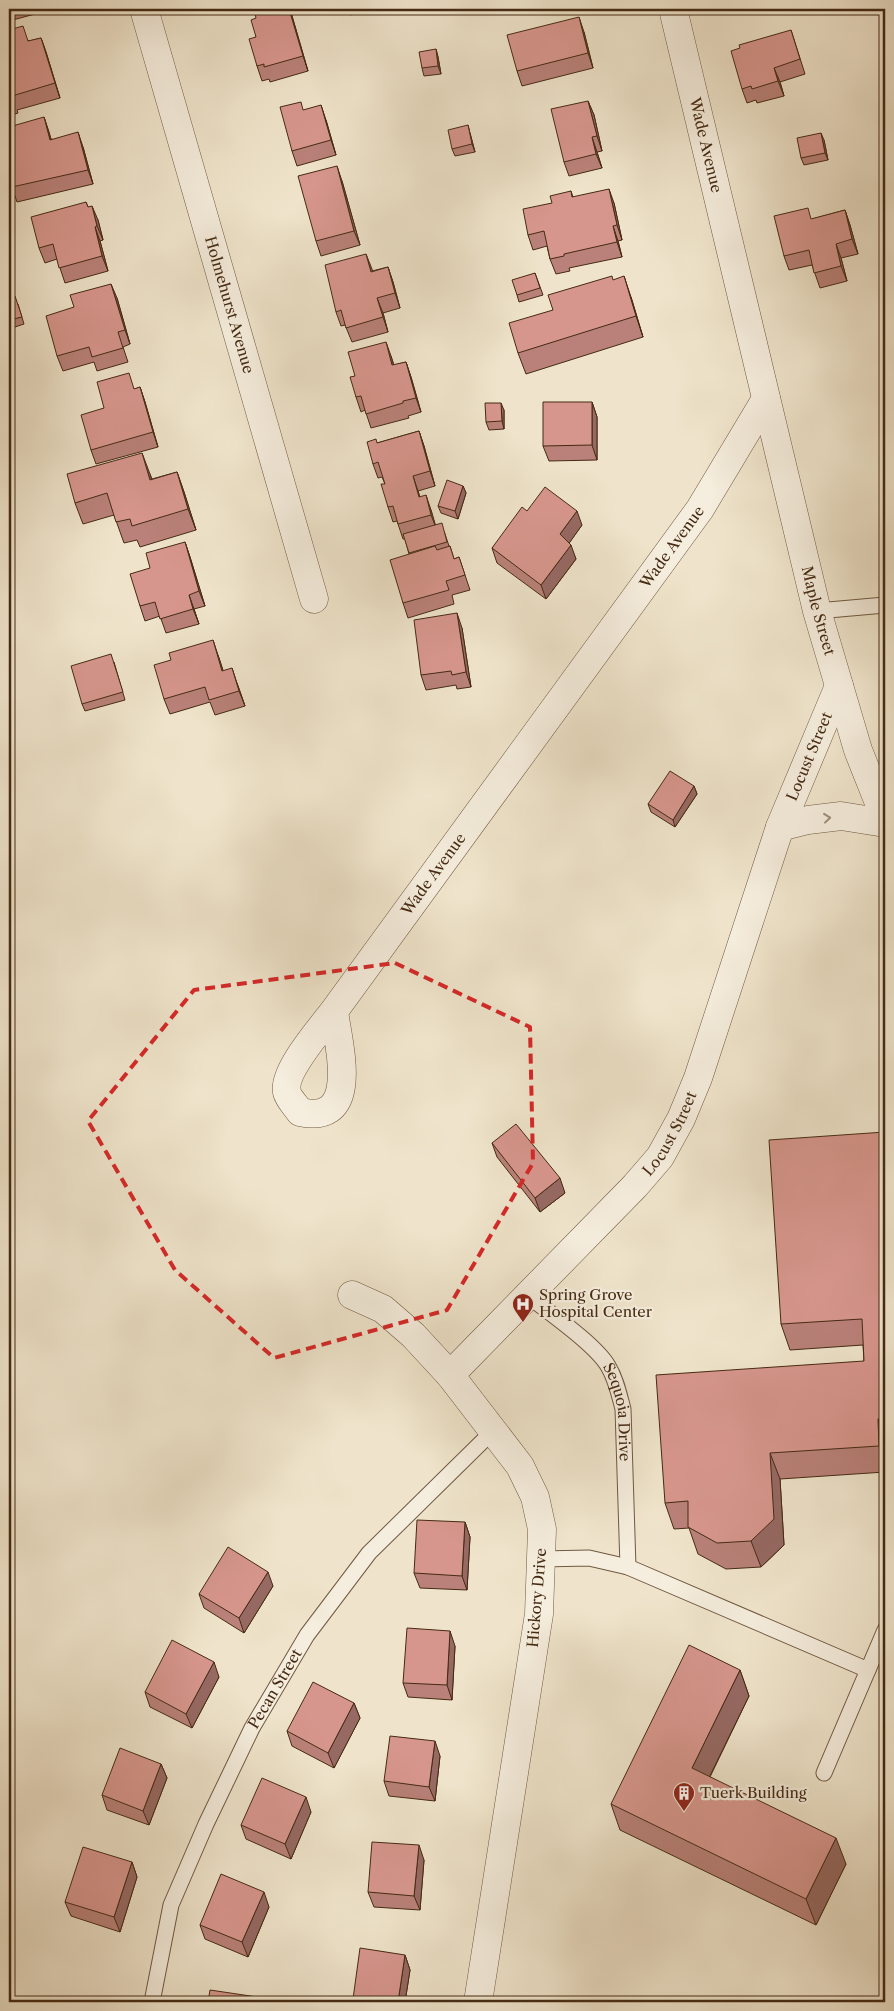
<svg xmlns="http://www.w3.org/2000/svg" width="894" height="2011" viewBox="0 0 894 2011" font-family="'Libre Caslon Text',serif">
<rect width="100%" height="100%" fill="#efe4cb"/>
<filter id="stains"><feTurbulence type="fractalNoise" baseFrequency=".004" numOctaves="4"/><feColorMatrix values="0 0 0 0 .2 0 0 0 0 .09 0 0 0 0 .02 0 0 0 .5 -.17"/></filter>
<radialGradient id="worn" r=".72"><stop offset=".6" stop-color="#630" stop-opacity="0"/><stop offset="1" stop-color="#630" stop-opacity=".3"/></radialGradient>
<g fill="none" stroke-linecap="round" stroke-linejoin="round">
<!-- service casing -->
<g stroke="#705841" stroke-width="17">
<g id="service">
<polyline points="817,611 885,605"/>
<path id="s1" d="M527,1295C548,1312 595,1344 608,1366C616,1379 619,1394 623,1409L628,1567"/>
<polyline points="541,1559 589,1558 628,1567 868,1670"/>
<polyline points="824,1773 885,1630"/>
<path id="s2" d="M152,2002L171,1905L206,1824L252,1728L307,1635L369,1553L493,1431"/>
</g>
</g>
<!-- minor casing -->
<g stroke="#705841" stroke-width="29">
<g id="minor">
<path id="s3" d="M144,9L314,599"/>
<path id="s4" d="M673,9L817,611L858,750L885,818"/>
<polyline points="780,827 808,820 841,816 885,823"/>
<path id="s5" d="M334,1011C338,1044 362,1126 300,1112C296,1106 288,1098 287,1092C282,1072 322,1027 334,1011L700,509L766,399"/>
<polyline points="352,1295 383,1309 413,1335 450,1375 520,1466 535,1497 542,1529 539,1614 478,2002"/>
<path id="s6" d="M450,1375L635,1186L660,1157L681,1119L698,1078L780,827L839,686"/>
</g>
</g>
<!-- service -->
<use href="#service" stroke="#f5eddd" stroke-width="15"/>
<!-- minor -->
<use href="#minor" stroke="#f5eddd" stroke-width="28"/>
</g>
<!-- wall -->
<g fill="#b98179" stroke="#452a13">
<polygon points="9,9 34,9 35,14 9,21"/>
<polygon points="290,9 308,71 270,82 269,79 262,81 257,66 256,37 256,18"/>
<polygon points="348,9 371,9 350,15"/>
<polygon points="9,30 29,41 41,38 46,52 60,98 17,110 18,113 9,116"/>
<polygon points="791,30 805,74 780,82 784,96 757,103 756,100 747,103 742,89"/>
<polygon points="584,32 593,68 522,86 517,71"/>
<polygon points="436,49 438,57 441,74 424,76 422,68"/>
<polygon points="588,101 594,115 602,151 597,152 602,168 569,176 564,162"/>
<polygon points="304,110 326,120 336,155 297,166 292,151"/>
<polygon points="44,117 51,139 83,147 93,184 17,202 12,187"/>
<polygon points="470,133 475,152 455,156 452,149"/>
<polygon points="824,140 828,160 804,165 801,158"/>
<polygon points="342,181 360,245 321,256 316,241"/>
<polygon points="571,191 573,197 614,203 622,240 618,241 622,257 569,268 570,271 556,274 550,259 547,246 533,250 528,235 552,203"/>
<polygon points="86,202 88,207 98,220 103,240 100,241 108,271 65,283 57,259 45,263 39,248"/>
<polygon points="845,210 850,225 858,254 841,258 847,281 820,288 812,265 789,270 784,256 812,219"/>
<polygon points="388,267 393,282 400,308 383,313 388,332 352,342 345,325 341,326 336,312 372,271"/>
<polygon points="535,273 543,295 519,302 517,295"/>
<polygon points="613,280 631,297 643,337 526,374 518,353 553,310"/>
<polygon points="9,298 18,304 24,324 9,329"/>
<polygon points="117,298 130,344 123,347 128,362 97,371 94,362 63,371 57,356"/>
<polygon points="391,356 394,365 406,362 411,377 421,412 408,416 409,418 371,428 365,410 361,412 356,397 355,376"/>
<polygon points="140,387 145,402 158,447 96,464 91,450 104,408 135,389"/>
<polygon points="592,402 597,417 597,460 549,461 543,446"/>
<polygon points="504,410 504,429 489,430 486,422"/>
<polygon points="419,431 424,446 435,486 418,491 420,497 431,510 435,525 444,531 449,546 450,546 454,559 459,557 470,590 452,595 454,604 408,618 403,603 409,554 405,539 403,539 397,521 393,522 388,507 385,484 382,477 378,478 373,464 377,443"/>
<polygon points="177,472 184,492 196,530 140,547 137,540 124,543 114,515 83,524 75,503 150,474 152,479"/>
<polygon points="463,486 466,493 458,519 441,513 438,506"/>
<polygon points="527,511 582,525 569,543 576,559 546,599 497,563 492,548"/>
<polygon points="185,542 190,557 205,606 194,609 199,624 166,633 160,616 145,621 140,606 150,568"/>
<polygon points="462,628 471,687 457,689 456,685 426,690 421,675"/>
<polygon points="218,655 223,671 237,683 245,706 215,715 210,702 170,714 164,699"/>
<polygon points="114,662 125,700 85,711 82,704"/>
<polygon points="694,786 697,794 675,827 651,812 648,804"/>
<polygon points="885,1132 885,1472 780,1479 784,1545 761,1567 726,1569 698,1554 689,1528 674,1529 665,1503 864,1361 863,1345 790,1350 781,1324"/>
<polygon points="492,1143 565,1193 540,1212 497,1157"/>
<polygon points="465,1522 470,1537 467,1590 420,1588 414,1573"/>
<polygon points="273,1586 244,1633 204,1608 199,1594"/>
<polygon points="455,1646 452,1700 408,1697 403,1683"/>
<polygon points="740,1670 749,1696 710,1777 846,1864 816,1925 620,1830 611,1804"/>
<polygon points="219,1677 192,1728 150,1707 145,1692"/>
<polygon points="354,1703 360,1718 334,1768 292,1746 287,1731"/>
<polygon points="440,1756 435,1801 389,1796 384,1781"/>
<polygon points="161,1764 167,1778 149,1825 107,1810 102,1795"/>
<polygon points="311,1812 291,1859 246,1839 241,1825"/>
<polygon points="424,1860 420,1910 374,1907 368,1892"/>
<polygon points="132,1862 137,1877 120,1932 71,1916 65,1902"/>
<polygon points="269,1907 248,1957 205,1939 200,1925"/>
<polygon points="405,1955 410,1970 405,2002 354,2002 353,1999"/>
</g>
<!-- shaded-wall -->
<g fill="#966963" stroke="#452a13">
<polygon points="289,9 290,9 308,71 303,56"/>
<polygon points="579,17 584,32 593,68 588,53"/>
<polygon points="41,38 46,52 60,98 55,83"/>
<polygon points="436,49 438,57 441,74 438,66"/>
<polygon points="774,68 780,82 784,96 778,81"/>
<polygon points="588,101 594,115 602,151 597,136"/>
<polygon points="321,105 326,120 336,155 331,140"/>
<polygon points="44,117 49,132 55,154 50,140"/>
<polygon points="468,125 470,133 475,152 472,144"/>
<polygon points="78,132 83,147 93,184 88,170"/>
<polygon points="821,133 824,140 828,160 825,153"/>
<polygon points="592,137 597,152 602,168 596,154"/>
<polygon points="337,166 342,181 360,245 354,231"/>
<polygon points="609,189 614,203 622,240 617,225"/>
<polygon points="92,206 98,220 103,240 97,226"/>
<polygon points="845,210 850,225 858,254 852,239"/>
<polygon points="613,226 618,241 622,257 617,242"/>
<polygon points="95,227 100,241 108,271 102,256"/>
<polygon points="836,244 841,258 847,281 841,266"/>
<polygon points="366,254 372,269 376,286 371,272"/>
<polygon points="388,267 393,282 400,308 395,293"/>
<polygon points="624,276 631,297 643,337 636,316"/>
<polygon points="111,284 117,298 130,344 125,330"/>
<polygon points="377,298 383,313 388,332 383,317"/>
<polygon points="386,342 391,356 398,380 392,365"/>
<polygon points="406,362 411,377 421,412 416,398"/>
<polygon points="140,387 145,402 158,447 153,432"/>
<polygon points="592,402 597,417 597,460 592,445"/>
<polygon points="501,403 504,410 504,429 502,421"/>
<polygon points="419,431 424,446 435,486 430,471"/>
<polygon points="142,453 150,474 158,501 150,480"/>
<polygon points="177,472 184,492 196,530 188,509"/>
<polygon points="413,476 418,491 424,512 419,497"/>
<polygon points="463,486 466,493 458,519 455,511"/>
<polygon points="426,495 431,510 437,530 431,515"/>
<polygon points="577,511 582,525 565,549 560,534"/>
<polygon points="185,542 190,557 205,606 199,591"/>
<polygon points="571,545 576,559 546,599 541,585"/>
<polygon points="189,595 194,609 199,624 193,609"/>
<polygon points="457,613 462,628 471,687 466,672"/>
<polygon points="213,640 228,685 222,671"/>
<polygon points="232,668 237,683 245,706 239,691"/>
<polygon points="694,786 697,794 675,827 673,820"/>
<polygon points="560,1178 565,1193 540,1212 535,1198"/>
<polygon points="878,1419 885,1440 885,1462 879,1446"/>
<polygon points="770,1453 780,1479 784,1545 761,1567 751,1541"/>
<polygon points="465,1522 470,1537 467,1590 462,1576"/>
<polygon points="268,1572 273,1586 244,1633 239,1618"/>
<polygon points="450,1631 455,1646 452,1700 447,1685"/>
<polygon points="214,1662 219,1677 192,1728 186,1714"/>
<polygon points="740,1670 749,1696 701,1794 692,1768"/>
<polygon points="354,1703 360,1718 334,1768 328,1753"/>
<polygon points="435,1741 440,1756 435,1801 429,1787"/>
<polygon points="161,1764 167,1778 149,1825 143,1811"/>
<polygon points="306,1797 311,1812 291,1859 285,1844"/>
<polygon points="836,1838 846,1864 816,1925 806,1899"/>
<polygon points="419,1845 424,1860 420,1910 414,1896"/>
<polygon points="132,1862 137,1877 120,1932 114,1917"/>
<polygon points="264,1892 269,1907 248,1957 242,1942"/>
<polygon points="405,1955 410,1970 405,2002 398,2002"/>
</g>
<!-- building -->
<g fill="#d7968d" stroke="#452a13">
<polygon points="254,9 289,9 303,56 264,67 264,64 257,66 249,39 256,37 251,20 256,18"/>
<polygon points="579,17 588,53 517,71 507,35"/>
<polygon points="23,26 28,41 41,38 55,83 12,96 13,98 9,100 9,30"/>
<polygon points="791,30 800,59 774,68 778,81 752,89 751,86 742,89 731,51 740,48 739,45"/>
<polygon points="436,49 438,66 422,68 419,52"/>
<polygon points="588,101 597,136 592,137 596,154 564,162 551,109"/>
<polygon points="301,102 303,110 321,105 331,140 292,151 280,107"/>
<polygon points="44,117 50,140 78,132 88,170 12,187 9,174 9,127"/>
<polygon points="881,122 885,122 885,140 884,140"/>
<polygon points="468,125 472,144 452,149 448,130"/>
<polygon points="821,133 825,153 801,158 797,138"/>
<polygon points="337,166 354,231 316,241 298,176"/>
<polygon points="609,189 617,225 613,226 617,242 564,254 564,256 550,259 544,231 528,235 523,209 552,203 550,196 571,191 572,197"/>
<polygon points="86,202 88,207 92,206 97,226 95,227 102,256 59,268 53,244 39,248 31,217"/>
<polygon points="808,208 811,219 845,210 852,239 836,244 841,266 814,273 809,250 784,256 774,216"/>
<polygon points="366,254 371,272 388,267 395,293 377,298 383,317 346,328 341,310 336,312 325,265"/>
<polygon points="535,273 540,288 517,295 512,280"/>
<polygon points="612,276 613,280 624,276 636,316 518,353 509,323 553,310 548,295"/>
<polygon points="111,284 125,330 118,332 123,348 92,357 89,347 57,356 46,316 74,307 70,295"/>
<polygon points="15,296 22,317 9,320 9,298"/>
<polygon points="386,342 392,365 406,362 416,398 403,401 403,403 366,414 361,396 356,397 350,377 355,376 348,352"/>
<polygon points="129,373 134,389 140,387 153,432 91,450 81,415 104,408 97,382"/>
<polygon points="543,402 592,402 592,445 543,446"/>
<polygon points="485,403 501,403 502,421 486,422"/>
<polygon points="419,431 430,471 413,476 419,497 426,495 431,515 398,524 393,506 388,507 381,484 385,484 378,462 373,464 367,442 376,439 377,443"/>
<polygon points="142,453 150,480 177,472 188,509 132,526 130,519 116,522 107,493 75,503 67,474"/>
<polygon points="447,480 463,486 455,511 438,506"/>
<polygon points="545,487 577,511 560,534 571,545 541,585 492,548 522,507 527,511"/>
<polygon points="442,523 447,542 409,553 403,534"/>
<polygon points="185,542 199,591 189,595 193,609 160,619 155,602 140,606 130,574 150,568 146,553"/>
<polygon points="435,546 437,550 450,546 454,559 459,557 465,575 446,581 449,590 403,603 390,560"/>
<polygon points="457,613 466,672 452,675 451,671 421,675 414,620"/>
<polygon points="213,640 222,671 232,668 239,691 209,700 205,687 164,699 154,665 171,660 169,653"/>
<polygon points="111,654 123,692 82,704 71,666"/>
<polygon points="670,771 694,786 673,820 648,804"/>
<polygon points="516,1124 560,1178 535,1198 492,1143"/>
<polygon points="885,1132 885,1418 878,1419 879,1446 770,1453 774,1519 751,1541 717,1543 688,1527 688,1501 665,1503 656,1375 864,1361 862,1319 781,1324 769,1140"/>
<polygon points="417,1520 465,1522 462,1576 414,1573"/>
<polygon points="228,1547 268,1572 239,1618 199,1594"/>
<polygon points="407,1628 450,1631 447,1685 403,1683"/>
<polygon points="172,1640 214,1662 186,1714 145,1692"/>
<polygon points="689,1645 740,1670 692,1768 836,1838 806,1899 611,1804"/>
<polygon points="313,1682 354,1703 328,1753 287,1731"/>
<polygon points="390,1736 435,1741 429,1787 384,1781"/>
<polygon points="120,1748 161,1764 143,1811 102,1795"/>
<polygon points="262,1778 306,1797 285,1844 241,1825"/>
<polygon points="372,1842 419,1845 414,1896 368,1892"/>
<polygon points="83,1847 132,1862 114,1917 65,1902"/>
<polygon points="221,1874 264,1892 242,1942 200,1925"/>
<polygon points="360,1948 405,1955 398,2002 370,2002 353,1999"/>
<polygon points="210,1990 284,2001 284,2002 208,2002"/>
</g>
<!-- one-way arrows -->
<defs><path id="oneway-chevron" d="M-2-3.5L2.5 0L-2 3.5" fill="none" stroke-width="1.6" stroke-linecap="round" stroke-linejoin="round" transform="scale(1.25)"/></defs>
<use stroke="#9d8c78" href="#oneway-chevron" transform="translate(827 818) rotate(-6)"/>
<!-- marked area -->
<path fill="none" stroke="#d62828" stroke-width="4" stroke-dasharray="10 6" stroke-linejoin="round" d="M395,963L530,1027L533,1163L447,1310L274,1358L175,1270L88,1121L194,990Z"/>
<!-- icons -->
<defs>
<g id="hospital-pin" transform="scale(1.125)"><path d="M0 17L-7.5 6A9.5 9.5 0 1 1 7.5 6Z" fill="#8f2418" stroke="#f5eddd"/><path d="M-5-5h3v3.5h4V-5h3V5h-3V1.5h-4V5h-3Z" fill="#fff"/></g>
<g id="building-pin" transform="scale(1.125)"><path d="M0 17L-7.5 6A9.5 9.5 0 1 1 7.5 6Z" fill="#8f2418" stroke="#f5eddd"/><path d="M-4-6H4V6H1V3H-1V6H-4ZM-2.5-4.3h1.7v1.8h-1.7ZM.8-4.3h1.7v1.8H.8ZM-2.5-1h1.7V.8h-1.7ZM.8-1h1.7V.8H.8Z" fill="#fff"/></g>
</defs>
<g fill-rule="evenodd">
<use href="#hospital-pin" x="523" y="1304"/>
<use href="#building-pin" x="684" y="1793"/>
</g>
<g text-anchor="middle" stroke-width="4.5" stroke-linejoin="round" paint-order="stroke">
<!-- street labels -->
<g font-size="15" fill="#452a13" stroke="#f5eddd">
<text dy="5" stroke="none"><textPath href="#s4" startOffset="140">Wade Avenue</textPath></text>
<text dy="5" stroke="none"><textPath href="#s3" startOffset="308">Holmehurst Avenue</textPath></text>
<text dy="5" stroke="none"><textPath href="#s5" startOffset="826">Wade Avenue</textPath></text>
<text dy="5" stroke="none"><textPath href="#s4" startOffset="619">Maple Street</textPath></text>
<text dy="5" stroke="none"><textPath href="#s6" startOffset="731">Locust Street</textPath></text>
<text dy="5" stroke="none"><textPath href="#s5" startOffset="421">Wade Avenue</textPath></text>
<text dy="5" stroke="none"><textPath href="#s6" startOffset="328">Locust Street</textPath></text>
<text dy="5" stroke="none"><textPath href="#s1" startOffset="156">Sequoia Drive</textPath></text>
<text transform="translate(537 1598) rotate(-85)" y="5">Hickory Drive</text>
<text dy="5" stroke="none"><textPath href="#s2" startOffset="339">Pecan Street</textPath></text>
</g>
<!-- poi labels -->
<g font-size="15" fill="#452a13" stroke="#f5eddd" text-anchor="start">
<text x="539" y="1300">Spring Grove<tspan x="539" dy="17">Hospital Center</tspan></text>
<text x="700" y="1798">Tuerk Building</text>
</g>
</g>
<!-- margin -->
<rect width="894" height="2011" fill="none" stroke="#efe4cb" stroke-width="30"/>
<rect x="10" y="10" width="874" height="1991" fill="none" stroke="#452a13" stroke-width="2.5"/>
<rect x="15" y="15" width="864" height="1981" fill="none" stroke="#452a13"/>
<rect width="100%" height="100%" filter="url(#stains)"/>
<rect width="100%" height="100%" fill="url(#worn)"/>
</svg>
